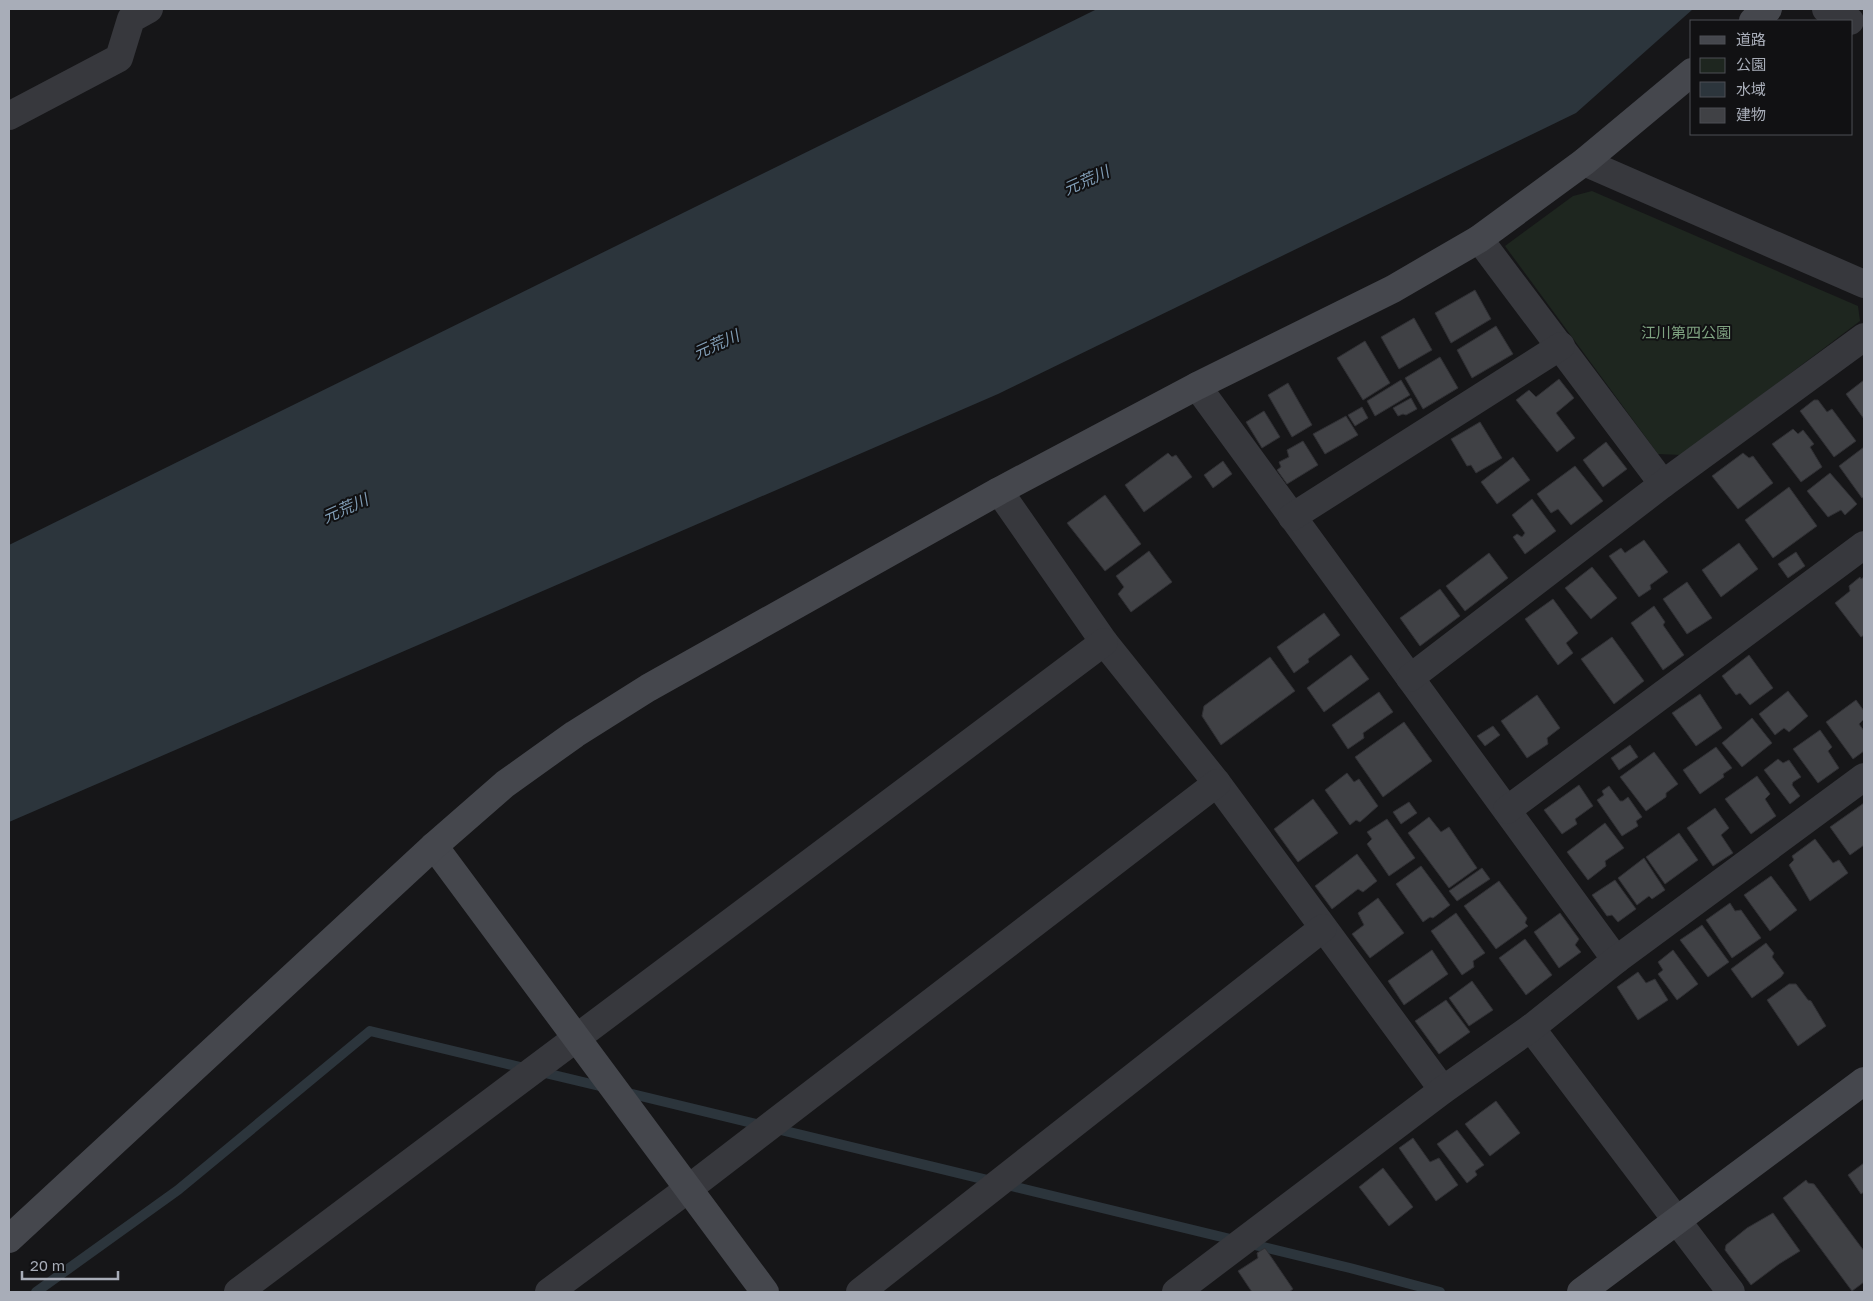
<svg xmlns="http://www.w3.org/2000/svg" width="1873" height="1301" viewBox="0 0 1873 1301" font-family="'Golos Text','Noto Sans JP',sans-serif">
<rect width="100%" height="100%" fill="#161618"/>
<!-- green -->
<polygon fill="#1e261f" points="1592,191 1858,306 1860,321 1682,455 1658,454 1505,246 1573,196"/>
<!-- water -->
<polygon fill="#2c353c" points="1097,9 1693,9 1576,113 998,394 9,822 9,545"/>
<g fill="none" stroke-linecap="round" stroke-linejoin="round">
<!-- stream -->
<g stroke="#2c353c" stroke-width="10">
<polyline points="624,1092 1350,1268 1440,1292"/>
<polyline points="36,1292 178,1190 370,1031 608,1088"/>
</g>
</g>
<!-- building -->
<g fill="#404145" stroke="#303034">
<polygon points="1475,290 1491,319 1451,343 1435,313"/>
<polygon points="1414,318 1432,350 1399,369 1381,337"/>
<polygon points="1496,326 1513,354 1472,378 1457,350"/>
<polygon points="1365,341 1390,383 1363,400 1337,358"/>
<polygon points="1440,357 1458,388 1423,409 1405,378"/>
<polygon points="1559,379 1574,398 1556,413 1575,438 1557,452 1516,400 1529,390 1536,397"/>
<polygon points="1401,380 1410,395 1375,416 1367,401"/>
<polygon points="1864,380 1864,419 1846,394"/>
<polygon points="1288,383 1312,425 1292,437 1268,395"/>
<polygon points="1411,398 1417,409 1406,415 1403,414 1398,416 1393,408"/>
<polygon points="1814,400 1818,400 1827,412 1832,409 1856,441 1834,457 1800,411"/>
<polygon points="1362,407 1368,418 1355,426 1348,415"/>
<polygon points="1264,411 1280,437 1262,448 1246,422"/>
<polygon points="1346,416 1358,435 1325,454 1313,434"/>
<polygon points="1480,422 1502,458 1476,473 1471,465 1467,466 1451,439"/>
<polygon points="1793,429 1798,434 1803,430 1814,444 1810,447 1822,467 1801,482 1772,444"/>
<polygon points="1303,441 1318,465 1287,484 1277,470 1281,467 1279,462 1289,457 1287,450"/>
<polygon points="1606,442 1627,469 1603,487 1583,460"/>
<polygon points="1864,447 1864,497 1862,498 1839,466"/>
<polygon points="1168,453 1172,457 1176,455 1192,477 1144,512 1125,485"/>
<polygon points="1743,453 1749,458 1753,456 1773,483 1738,509 1712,476"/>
<polygon points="1513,457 1530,480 1497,504 1481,482"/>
<polygon points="1223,461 1232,474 1213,488 1204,475"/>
<polygon points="1575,466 1603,501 1571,525 1558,509 1551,513 1537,494"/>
<polygon points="1830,473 1857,504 1845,515 1841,510 1828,517 1807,491"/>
<polygon points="1789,487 1817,526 1773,558 1745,520"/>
<polygon points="1105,495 1141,544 1105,571 1067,523"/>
<polygon points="1532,499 1556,531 1525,554 1513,537 1517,534 1522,537 1525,533 1512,515"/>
<polygon points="1644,540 1668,572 1650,585 1651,589 1639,597 1609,556 1621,548 1625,553"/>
<polygon points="1739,543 1758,569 1721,597 1702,570"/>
<polygon points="1149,551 1172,582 1131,612 1118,594 1124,587 1116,576"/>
<polygon points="1796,552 1805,566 1788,578 1778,564"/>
<polygon points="1489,553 1508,578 1465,611 1446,586"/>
<polygon points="1592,567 1617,598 1591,619 1565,588"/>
<polygon points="1860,577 1861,579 1864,577 1864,635 1861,637 1835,603 1850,591 1849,586"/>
<polygon points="1687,582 1712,618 1687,634 1663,599"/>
<polygon points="1440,589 1460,616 1420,646 1400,618"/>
<polygon points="1553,599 1578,633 1566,643 1573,653 1558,665 1525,619"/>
<polygon points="1654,606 1665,622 1663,625 1684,655 1663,670 1631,623"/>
<polygon points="1324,613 1340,635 1308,659 1309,662 1294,673 1277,647"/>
<polygon points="1612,637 1644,681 1614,704 1581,659"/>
<polygon points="1351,655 1369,679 1324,712 1307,688"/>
<polygon points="1749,655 1773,688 1750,705 1740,693 1736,695 1722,676"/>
<polygon points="1270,657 1295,691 1221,745 1202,716 1204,706"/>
<polygon points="1788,691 1808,716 1789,732 1784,728 1775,735 1759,714"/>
<polygon points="1379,692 1393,712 1363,733 1364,738 1348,749 1332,725"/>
<polygon points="1700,694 1722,728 1696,746 1672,713"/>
<polygon points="1537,695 1560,728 1547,738 1548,744 1527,758 1501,721"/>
<polygon points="1856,700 1864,711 1864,719 1859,724 1864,731 1864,751 1853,759 1826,722"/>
<polygon points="1752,718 1772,743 1742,767 1722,743"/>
<polygon points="1404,722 1432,761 1383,797 1355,757"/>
<polygon points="1493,726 1500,735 1485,746 1477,736"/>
<polygon points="1820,730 1832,747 1828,751 1839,768 1818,783 1793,749"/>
<polygon points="1630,745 1638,757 1619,770 1611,758"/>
<polygon points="1716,747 1732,768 1723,774 1724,777 1700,794 1683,770"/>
<polygon points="1654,752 1678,784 1666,793 1666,797 1646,811 1620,777"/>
<polygon points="1778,759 1783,763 1789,760 1801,777 1793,782 1792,785 1800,796 1790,804 1764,770"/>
<polygon points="1347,773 1354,782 1359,779 1378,806 1360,822 1356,820 1350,825 1325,790"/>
<polygon points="1757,776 1770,794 1765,799 1776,816 1751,834 1725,799"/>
<polygon points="1579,785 1593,806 1575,819 1577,824 1562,834 1544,810"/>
<polygon points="1609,786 1620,801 1623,801 1628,797 1642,817 1636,821 1638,826 1622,836 1597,800 1604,795 1602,791"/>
<polygon points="1313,799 1338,833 1298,862 1274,829"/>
<polygon points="1409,802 1417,813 1401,824 1393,812"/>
<polygon points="1864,803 1864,845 1850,855 1830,827"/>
<polygon points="1715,808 1729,828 1721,835 1733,853 1713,866 1687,828"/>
<polygon points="1429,817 1441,832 1449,827 1477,868 1449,888 1408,833"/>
<polygon points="1387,819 1415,858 1389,876 1367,844 1372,839 1367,832"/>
<polygon points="1605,823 1624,848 1605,861 1606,866 1588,880 1567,852"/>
<polygon points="1679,833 1698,860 1665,884 1646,857"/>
<polygon points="1815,839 1833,863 1839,860 1848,873 1810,901 1789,865 1794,860 1792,856"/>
<polygon points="1357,854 1377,881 1363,892 1358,889 1332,909 1315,886"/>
<polygon points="1644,858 1665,890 1652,899 1649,896 1637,905 1618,878"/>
<polygon points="1421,866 1450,905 1433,918 1430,917 1423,922 1396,884"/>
<polygon points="1482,868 1490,879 1457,901 1449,891"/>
<polygon points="1771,876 1797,910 1770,931 1744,895"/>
<polygon points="1615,880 1636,909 1618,922 1612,915 1607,916 1592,895"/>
<polygon points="1499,881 1527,918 1525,923 1528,926 1496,949 1464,906"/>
<polygon points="1378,898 1404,933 1370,958 1352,934 1364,925 1358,913"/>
<polygon points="1730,903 1735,911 1741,910 1761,938 1732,958 1706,920"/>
<polygon points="1456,913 1485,953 1473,961 1474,967 1462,975 1431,931"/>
<polygon points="1560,913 1579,939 1575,945 1581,952 1559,968 1534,932"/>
<polygon points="1702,925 1729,962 1708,977 1680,940"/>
<polygon points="1525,939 1552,975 1526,995 1499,958"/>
<polygon points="1766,943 1774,953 1772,957 1784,973 1781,977 1752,998 1731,969"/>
<polygon points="1432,950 1448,974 1404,1005 1388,981"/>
<polygon points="1673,950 1698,984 1677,1000 1658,974 1663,970 1658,962"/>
<polygon points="1638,972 1646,983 1655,979 1668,1000 1638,1020 1617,987"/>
<polygon points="1472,981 1493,1010 1469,1026 1449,998"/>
<polygon points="1789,984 1796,984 1808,1000 1811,1001 1826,1026 1798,1046 1767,1000"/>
<polygon points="1446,1000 1470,1032 1439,1054 1415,1021"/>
<polygon points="1496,1101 1520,1133 1490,1156 1465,1124"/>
<polygon points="1457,1130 1484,1165 1475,1171 1477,1175 1467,1183 1437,1144"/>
<polygon points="1413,1138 1430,1162 1439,1158 1458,1185 1436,1201 1399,1148"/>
<polygon points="1864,1163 1864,1192 1861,1194 1848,1175"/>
<polygon points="1383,1168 1413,1207 1389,1226 1359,1187"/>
<polygon points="1806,1180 1808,1183 1814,1184 1864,1251 1864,1282 1852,1291 1783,1198"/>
<polygon points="1773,1213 1800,1251 1779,1264 1751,1285 1725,1250 1726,1245 1747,1228"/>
<polygon points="1265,1248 1293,1289 1289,1292 1252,1292 1238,1271 1258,1258 1257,1253"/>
</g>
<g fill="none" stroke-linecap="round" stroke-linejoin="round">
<!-- street -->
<g stroke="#37383d" stroke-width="28">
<polyline points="1826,9 1850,21"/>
<polyline points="9,116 119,58 131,19 149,9"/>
<polyline points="1584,162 1864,284"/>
<polyline points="1479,239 1663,484"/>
<polyline points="1197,386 1616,960"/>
<polyline points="999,491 1104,642 1217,783 1443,1090"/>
<polyline points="1292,517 1561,346"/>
<polyline points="1410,678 1663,484 1864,337"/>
<polyline points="1507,810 1864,545"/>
<polyline points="1531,1028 1731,1292"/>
<polyline points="238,1292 1104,642"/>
<polyline points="549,1292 688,1189 1217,783"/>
<polyline points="860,1292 1323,928"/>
<polyline points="1176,1292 1443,1090 1531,1028 1616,960 1864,777"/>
</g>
<!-- secondary -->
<g stroke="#45474d" stroke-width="28">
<polyline points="1753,21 1768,9"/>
<polyline points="434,846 765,1292"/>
<polyline points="9,1239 434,846 505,784 575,734 648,688 999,491 1197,386 1393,289 1479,239 1584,162 1692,72"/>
<polyline points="1581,1292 1864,1081"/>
</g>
</g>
<g text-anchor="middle" stroke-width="4" stroke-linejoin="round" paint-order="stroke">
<!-- park labels -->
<g font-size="15" fill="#7fa381" stroke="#111113">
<text x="1686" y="338">江川第四公園</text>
</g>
<!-- water labels -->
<g font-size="16" font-style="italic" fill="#7f9bb3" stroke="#111113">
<text transform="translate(1086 180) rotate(-24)" y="6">元荒川</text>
<text transform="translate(716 344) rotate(-24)" y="6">元荒川</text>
<text transform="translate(345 508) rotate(-24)" y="6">元荒川</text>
</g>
</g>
<!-- border -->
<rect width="1873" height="1301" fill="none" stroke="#a8adb8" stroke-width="20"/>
<!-- legend -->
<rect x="1690" y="20" width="162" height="115" fill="#111113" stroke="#4d4f55"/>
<rect x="1700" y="36" width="25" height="8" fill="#45474d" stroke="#4d4f55"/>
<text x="1736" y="45" font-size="15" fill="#a8adb8">道路</text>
<rect x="1700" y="58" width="25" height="15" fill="#1e261f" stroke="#4d4f55"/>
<text x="1736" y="70" font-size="15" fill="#a8adb8">公園</text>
<rect x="1700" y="82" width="25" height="15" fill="#2c353c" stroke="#4d4f55"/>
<text x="1736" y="95" font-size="15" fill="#a8adb8">水域</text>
<rect x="1700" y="108" width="25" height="15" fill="#404145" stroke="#4d4f55"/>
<text x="1736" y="120" font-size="15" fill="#a8adb8">建物</text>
<!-- scale -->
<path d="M22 1271v8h96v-8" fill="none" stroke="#a8adb8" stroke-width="2.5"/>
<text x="30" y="1271" font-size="15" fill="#a8adb8" stroke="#111113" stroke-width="4" paint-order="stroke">20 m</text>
</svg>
